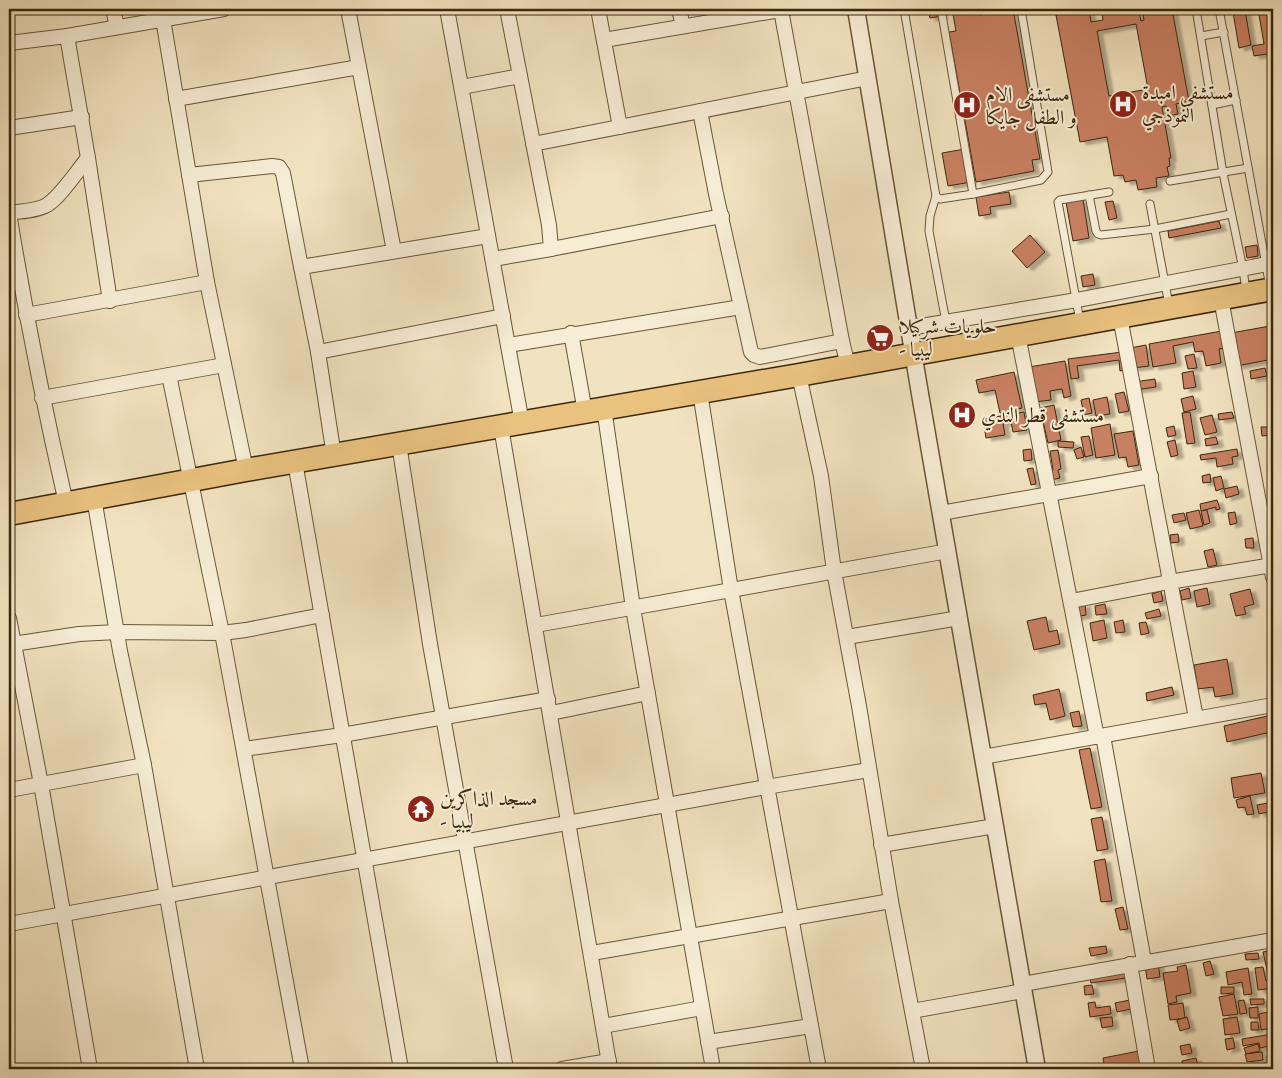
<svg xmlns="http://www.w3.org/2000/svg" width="1282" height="1078" viewBox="0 0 1282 1078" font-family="'Sorts Mill Goudy',Amiri,serif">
<defs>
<filter id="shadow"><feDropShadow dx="5.5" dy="3" stdDeviation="1" flood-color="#0004"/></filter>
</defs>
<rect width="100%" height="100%" fill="#f2e3c0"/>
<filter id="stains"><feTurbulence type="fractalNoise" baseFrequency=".004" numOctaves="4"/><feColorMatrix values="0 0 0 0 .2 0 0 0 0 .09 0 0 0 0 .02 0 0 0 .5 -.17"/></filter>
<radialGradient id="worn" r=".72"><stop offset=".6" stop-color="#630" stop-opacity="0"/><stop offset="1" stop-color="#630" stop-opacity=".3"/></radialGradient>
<!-- building -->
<g fill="#c88062" stroke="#3b270b" fill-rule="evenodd" filter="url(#shadow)">
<polygon points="940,9 942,16 930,18 928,10"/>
<polygon points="952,9 979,9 980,15 991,13 991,9 1013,9 1040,159 1032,160 1034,171 976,182 949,32 956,31"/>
<path d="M1089,9L1091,22L1103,20L1101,9H1135L1136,13L1139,12L1141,21L1144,20L1142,10L1172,9L1189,101L1176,104L1178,114L1168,116L1166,106L1162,107L1171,158H1169L1170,166L1167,167L1169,176L1156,178L1157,187L1138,190L1136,180L1125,182L1123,175L1114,176L1107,137L1080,142L1056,15ZM1136,24L1148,89L1109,96L1097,31Z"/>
<polygon points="1258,9 1273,9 1273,53 1254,56 1252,46 1264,44"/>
<polygon points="1245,10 1251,45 1239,48 1233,12"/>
<polygon points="965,149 971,182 948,186 942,153"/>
<polygon points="1009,192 1011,204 990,207 991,214 979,216 976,197"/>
<polygon points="1083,199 1089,238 1073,241 1066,202"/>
<polygon points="1113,201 1117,218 1109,220 1105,202"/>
<polygon points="1219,221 1221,228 1169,238 1168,231"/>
<polygon points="1030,235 1045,252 1027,268 1012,251"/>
<polygon points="1257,245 1258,256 1247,258 1245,247"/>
<polygon points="1093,274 1095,285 1083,287 1081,276"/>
<polygon points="1270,326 1273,344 1273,359 1237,366 1231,333"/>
<polygon points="1222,331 1225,348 1219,349 1221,363 1206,366 1203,351 1195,352 1193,342 1173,346 1176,363 1153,367 1149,344"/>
<polygon points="1146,345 1149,366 1133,368 1130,348"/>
<polygon points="1122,352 1124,370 1120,371 1119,360 1077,366 1079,378 1071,379 1068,359"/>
<polygon points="1194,354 1197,368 1188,369 1185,356"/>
<polygon points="1065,361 1071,396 1064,398 1062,389 1050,391 1051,400 1035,402 1029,367"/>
<polygon points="1265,368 1267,376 1251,379 1250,371"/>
<polygon points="1193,371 1196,387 1184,389 1182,373"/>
<polygon points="1014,372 1022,408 1000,413 995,390 979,393 976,380"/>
<polygon points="1273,378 1273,395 1270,395 1268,379"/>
<polygon points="1155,379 1156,387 1135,390 1134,382"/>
<polygon points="1124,392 1129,411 1119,413 1115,394"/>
<polygon points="1193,396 1196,409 1184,412 1181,399"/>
<polygon points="1107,397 1110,414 1096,416 1093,400"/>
<polygon points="1089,398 1092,413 1084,415 1081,400"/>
<polygon points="1054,405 1061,440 1048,443 1040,408"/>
<polygon points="1024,412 1027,430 1013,432 1011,422 1003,423 1005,435 986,438 983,419"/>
<polygon points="1190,412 1195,443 1187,444 1182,413"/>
<polygon points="1232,412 1234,418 1219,420 1218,414"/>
<polygon points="1212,415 1217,432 1205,435 1200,418"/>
<polygon points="1110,424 1115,455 1096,458 1091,428"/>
<polygon points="1174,426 1176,435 1168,437 1166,428"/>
<polygon points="1261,427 1270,427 1271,435 1262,436"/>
<polygon points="1133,431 1139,465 1128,467 1126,457 1119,458 1114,434"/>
<polygon points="1089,436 1093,455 1085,457 1081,437"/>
<polygon points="1216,437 1218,444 1206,446 1205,439"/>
<polygon points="1175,440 1178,455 1171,457 1167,442"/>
<polygon points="1058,441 1074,442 1073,448 1058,447"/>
<polygon points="1081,447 1084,457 1077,459 1074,450"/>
<polygon points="1031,449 1032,460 1024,461 1023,450"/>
<polygon points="1237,449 1238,456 1232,457 1233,464 1217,467 1216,458 1201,460 1200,455"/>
<polygon points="1058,450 1061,469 1058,470 1060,478 1051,480 1049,470 1053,470 1050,451"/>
<polygon points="1033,468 1036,484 1031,485 1027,469"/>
<polygon points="1210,474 1211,482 1203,483 1202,476"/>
<polygon points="1221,476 1224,488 1216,491 1213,478"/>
<polygon points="1237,486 1239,494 1226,498 1224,489"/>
<polygon points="1217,500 1220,509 1216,510 1216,507 1201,511 1200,504"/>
<polygon points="1199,510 1203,526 1190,529 1186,513"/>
<polygon points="1207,510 1210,523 1204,525 1201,511"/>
<polygon points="1235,512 1237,523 1230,525 1228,513"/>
<polygon points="1184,513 1186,520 1174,523 1172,515"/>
<polygon points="1178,534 1179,542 1171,543 1170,535"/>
<polygon points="1253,538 1254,548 1246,548 1245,539"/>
<polygon points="1213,549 1217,565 1208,567 1204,551"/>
<polygon points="1189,588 1191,598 1182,600 1180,591"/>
<polygon points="1207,588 1210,604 1197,607 1194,591"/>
<polygon points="1250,589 1254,604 1244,607 1246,614 1236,616 1230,594"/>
<polygon points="1161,591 1163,601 1154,603 1152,594"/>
<polygon points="1085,604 1086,615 1075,617 1074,606"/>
<polygon points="1105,604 1107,614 1096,615 1095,606"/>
<polygon points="1159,609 1161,616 1147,619 1145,613"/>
<polygon points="1046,617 1049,632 1057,630 1060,644 1034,650 1027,621"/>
<polygon points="1104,620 1107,638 1093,641 1090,623"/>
<polygon points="1123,620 1125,632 1116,633 1114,622"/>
<polygon points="1146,622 1149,633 1141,635 1139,623"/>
<polygon points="1227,659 1233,694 1215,697 1213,687 1198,689 1194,665"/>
<polygon points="1172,687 1174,695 1147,701 1146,693"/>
<polygon points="1059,689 1065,716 1050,720 1046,703 1035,705 1033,695"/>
<polygon points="1079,711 1082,726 1073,727 1070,713"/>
<polygon points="1267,716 1271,732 1227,742 1224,726"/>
<polygon points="1090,748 1102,807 1091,809 1079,750"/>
<polygon points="1261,773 1265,793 1234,798 1231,778"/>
<polygon points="1250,796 1254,814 1247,815 1245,807 1238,808 1236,800"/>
<polygon points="1273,802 1273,811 1259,814 1257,805"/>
<polygon points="1102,817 1108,849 1097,851 1091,819"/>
<polygon points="1105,859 1112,901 1101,902 1094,861"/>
<polygon points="1123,907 1128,929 1120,930 1115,909"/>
<polygon points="1106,946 1107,953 1091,956 1089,948"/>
<polygon points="1271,950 1273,968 1267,970 1263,952"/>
<polygon points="1258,953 1259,959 1246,960 1245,954"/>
<polygon points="1210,961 1214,974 1206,976 1203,963"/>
<polygon points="1158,963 1160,977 1147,979 1145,965"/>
<polygon points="1186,965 1191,993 1176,996 1177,1002 1168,1004 1163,973 1178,971 1177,967"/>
<polygon points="1263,967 1266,981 1273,980 1273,988 1258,990 1255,968"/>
<polygon points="1248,968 1252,994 1244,995 1242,982 1228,985 1226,972"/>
<polygon points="1124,969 1126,978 1091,983 1089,975"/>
<polygon points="1092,985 1094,994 1085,995 1084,986"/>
<polygon points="1221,987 1234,987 1234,993 1221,994"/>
<polygon points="1234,994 1238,1014 1223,1016 1219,997"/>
<polygon points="1250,999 1264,999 1264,1004 1251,1005"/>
<polygon points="1130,1000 1131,1009 1117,1012 1115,1003"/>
<polygon points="1244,1000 1247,1013 1240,1014 1238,1001"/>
<polygon points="1095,1002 1096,1008 1110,1006 1111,1014 1090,1017 1088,1003"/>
<polygon points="1183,1003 1185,1018 1170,1020 1168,1005"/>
<polygon points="1258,1007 1258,1018 1250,1018 1249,1008"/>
<polygon points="1268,1012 1271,1028 1261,1030 1259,1014"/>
<polygon points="1112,1017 1113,1026 1102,1028 1100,1018"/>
<polygon points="1187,1017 1190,1028 1180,1031 1177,1020"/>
<polygon points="1237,1017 1240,1033 1225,1035 1223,1019"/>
<polygon points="1251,1022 1258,1022 1259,1030 1251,1030"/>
<polygon points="1272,1034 1273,1045 1260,1048 1259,1043 1243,1046 1242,1039"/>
<polygon points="1233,1038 1235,1048 1227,1050 1225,1039"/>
<polygon points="1190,1044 1192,1053 1182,1055 1180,1046"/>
<polygon points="1258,1044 1260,1051 1246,1054 1244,1048"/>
<polygon points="1139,1051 1142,1069 1122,1069 1122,1067 1105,1069 1103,1058"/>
<polygon points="1262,1052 1263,1060 1247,1062 1245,1054"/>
<polygon points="1196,1058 1199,1069 1183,1069 1182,1061"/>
</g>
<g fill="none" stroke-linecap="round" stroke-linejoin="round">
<!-- service casing -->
<g stroke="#695638" stroke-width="9">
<g id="service">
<polyline points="904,9 936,196 940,199 973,194 1041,180 1048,172 1021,9"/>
<polyline points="941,9 973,194"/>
<polyline points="1196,9 1223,173 1243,269 1246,291"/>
<polyline points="1219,9 1270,287"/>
<polyline points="1201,36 1224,32"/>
<polyline points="1212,105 1236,100"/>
<polyline points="1170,181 1248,168"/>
<polyline points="1089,195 1096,231 1098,234 1101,235 1155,229 1231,214"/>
<polyline points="936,196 930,216 929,231 946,322"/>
<polyline points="1150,204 1169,305"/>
<polyline points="1080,321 1058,202 1060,200 1109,192"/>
</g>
</g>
<!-- minor casing -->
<g stroke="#695638" stroke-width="16">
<g id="minor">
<polyline points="113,9 117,27"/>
<polyline points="348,9 394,251"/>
<polyline points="447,9 522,423"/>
<polyline points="598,9 620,127"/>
<polyline points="679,9 683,26"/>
<polyline points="781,10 842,341 848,366"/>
<polyline points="163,19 207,282 246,470"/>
<polyline points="67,36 88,158 110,301"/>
<polyline points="604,40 786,9"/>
<polyline points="9,43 67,36 224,9"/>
<polyline points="462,87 520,76"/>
<polyline points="176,99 359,67"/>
<polyline points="700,111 716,194 751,352 754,355 760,357 842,341"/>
<polyline points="9,128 82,117"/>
<polyline points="533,144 868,78"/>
<polyline points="189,175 272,166 279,167 283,173 301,267 488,236"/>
<polyline points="551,249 722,216"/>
<polyline points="493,259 551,249 549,225 507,9"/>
<polyline points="301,267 318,352 334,456"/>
<polyline points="1221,299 1273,577"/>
<polyline points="26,315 207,282"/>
<polyline points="1120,317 1196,718"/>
<polyline points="909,328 1077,300 1273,263"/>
<polyline points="571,333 585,412"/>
<polyline points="1018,335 1097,737"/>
<polyline points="508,345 741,307"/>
<polyline points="318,352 503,316"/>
<polyline points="169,375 222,633 302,1069"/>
<polyline points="799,375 821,476 834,571 859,706 891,901 923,1069"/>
<polyline points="700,392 731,590 819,1069"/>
<polyline points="42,398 224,365"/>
<polyline points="604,408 633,608 713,1069"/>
<polyline points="501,427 610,1069"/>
<polyline points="399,444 430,644 506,1069"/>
<polyline points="295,462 401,1069"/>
<polyline points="94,498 120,651 144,765 197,1069"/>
<path d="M66,503C44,407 25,311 9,213C21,211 37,211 47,205C61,196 77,171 88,158"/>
<polyline points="941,513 1151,476"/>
<polyline points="1071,601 1169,582 1273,565"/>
<polyline points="9,618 41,784 90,1069"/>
<polyline points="536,625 948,551"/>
<polyline points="847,637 959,618"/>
<polyline points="13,644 79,634 117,632 222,633 246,630 322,615"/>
<polyline points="551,713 648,693"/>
<polyline points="1103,736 1144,961"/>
<polyline points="244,749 342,735 548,699"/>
<polyline points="983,757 1273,705"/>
<polyline points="9,790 144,765"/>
<polyline points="881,845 995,826"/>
<polyline points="9,924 766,787 869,770"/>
<polyline points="592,953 891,901"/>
<polyline points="1130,964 1148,1069"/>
<polyline points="1023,984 1273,940"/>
<polyline points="912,1011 1023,991"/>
<polyline points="603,1026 702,1008"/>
<polyline points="708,1042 811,1026"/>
<polyline points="562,1069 609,1061"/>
</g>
</g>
<!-- tertiary casing -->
<g stroke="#695638" stroke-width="19">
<polyline id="tertiary" points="856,9 919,388 1037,1069"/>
</g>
<!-- trunk casing -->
<g stroke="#3b270b" stroke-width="25">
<polyline id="trunk" points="9,514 246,470 799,375 1273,289"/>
</g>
<!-- service -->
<use href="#service" stroke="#f7edd6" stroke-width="7"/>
<!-- minor -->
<use href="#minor" stroke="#f7edd6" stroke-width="14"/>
<!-- tertiary -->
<use href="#tertiary" stroke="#f7edd6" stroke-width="16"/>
<!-- trunk -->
<use href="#trunk" stroke="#e9c280" stroke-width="22"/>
</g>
<!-- icons -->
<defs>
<g id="hospital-disc" transform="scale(1.4375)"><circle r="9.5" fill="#8f2418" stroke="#f7edd6"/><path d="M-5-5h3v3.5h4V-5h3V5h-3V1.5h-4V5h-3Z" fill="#fff"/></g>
<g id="supermarket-disc" transform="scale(1.4375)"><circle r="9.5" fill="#8f2418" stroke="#f7edd6"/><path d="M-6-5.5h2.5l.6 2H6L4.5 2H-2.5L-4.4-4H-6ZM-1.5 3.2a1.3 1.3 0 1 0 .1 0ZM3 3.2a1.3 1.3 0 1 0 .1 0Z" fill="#fff"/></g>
<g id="temple-disc" transform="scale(1.4375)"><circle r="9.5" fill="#8f2418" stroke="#f7edd6"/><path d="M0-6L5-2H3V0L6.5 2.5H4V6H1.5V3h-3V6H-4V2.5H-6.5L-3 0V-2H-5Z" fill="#fff"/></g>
</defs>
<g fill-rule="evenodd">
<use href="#hospital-disc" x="1123" y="104"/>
<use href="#hospital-disc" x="967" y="105"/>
<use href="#supermarket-disc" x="880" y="338"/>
<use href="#hospital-disc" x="962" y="415"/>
<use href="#temple-disc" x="421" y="809"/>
</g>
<g text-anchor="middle" stroke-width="4" stroke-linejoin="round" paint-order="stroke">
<!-- poi labels -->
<g font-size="20" fill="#3b270b" stroke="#f7edd6" text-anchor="start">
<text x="1142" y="99">مستشفى امبدة<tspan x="1142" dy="23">النموذجي</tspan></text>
<text x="986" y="101">مستشفى الام<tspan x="986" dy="23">و الطفل جايكا</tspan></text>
<text x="899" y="333">حلويات شركيلا<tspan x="899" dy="23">- ليبيا</tspan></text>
<text x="981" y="422">مستشفى قطر الندي</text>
<text x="440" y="805">مسجد الذاكرين<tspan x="440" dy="23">- ليبيا</tspan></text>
</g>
</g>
<!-- margin -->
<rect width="1282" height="1078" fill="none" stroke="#f2e3c0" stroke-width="30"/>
<rect x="10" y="10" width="1262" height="1058" fill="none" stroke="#3b270b" stroke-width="2.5"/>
<rect x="15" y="15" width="1252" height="1048" fill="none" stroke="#3b270b"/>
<rect width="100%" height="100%" filter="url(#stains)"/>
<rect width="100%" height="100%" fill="url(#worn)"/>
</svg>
